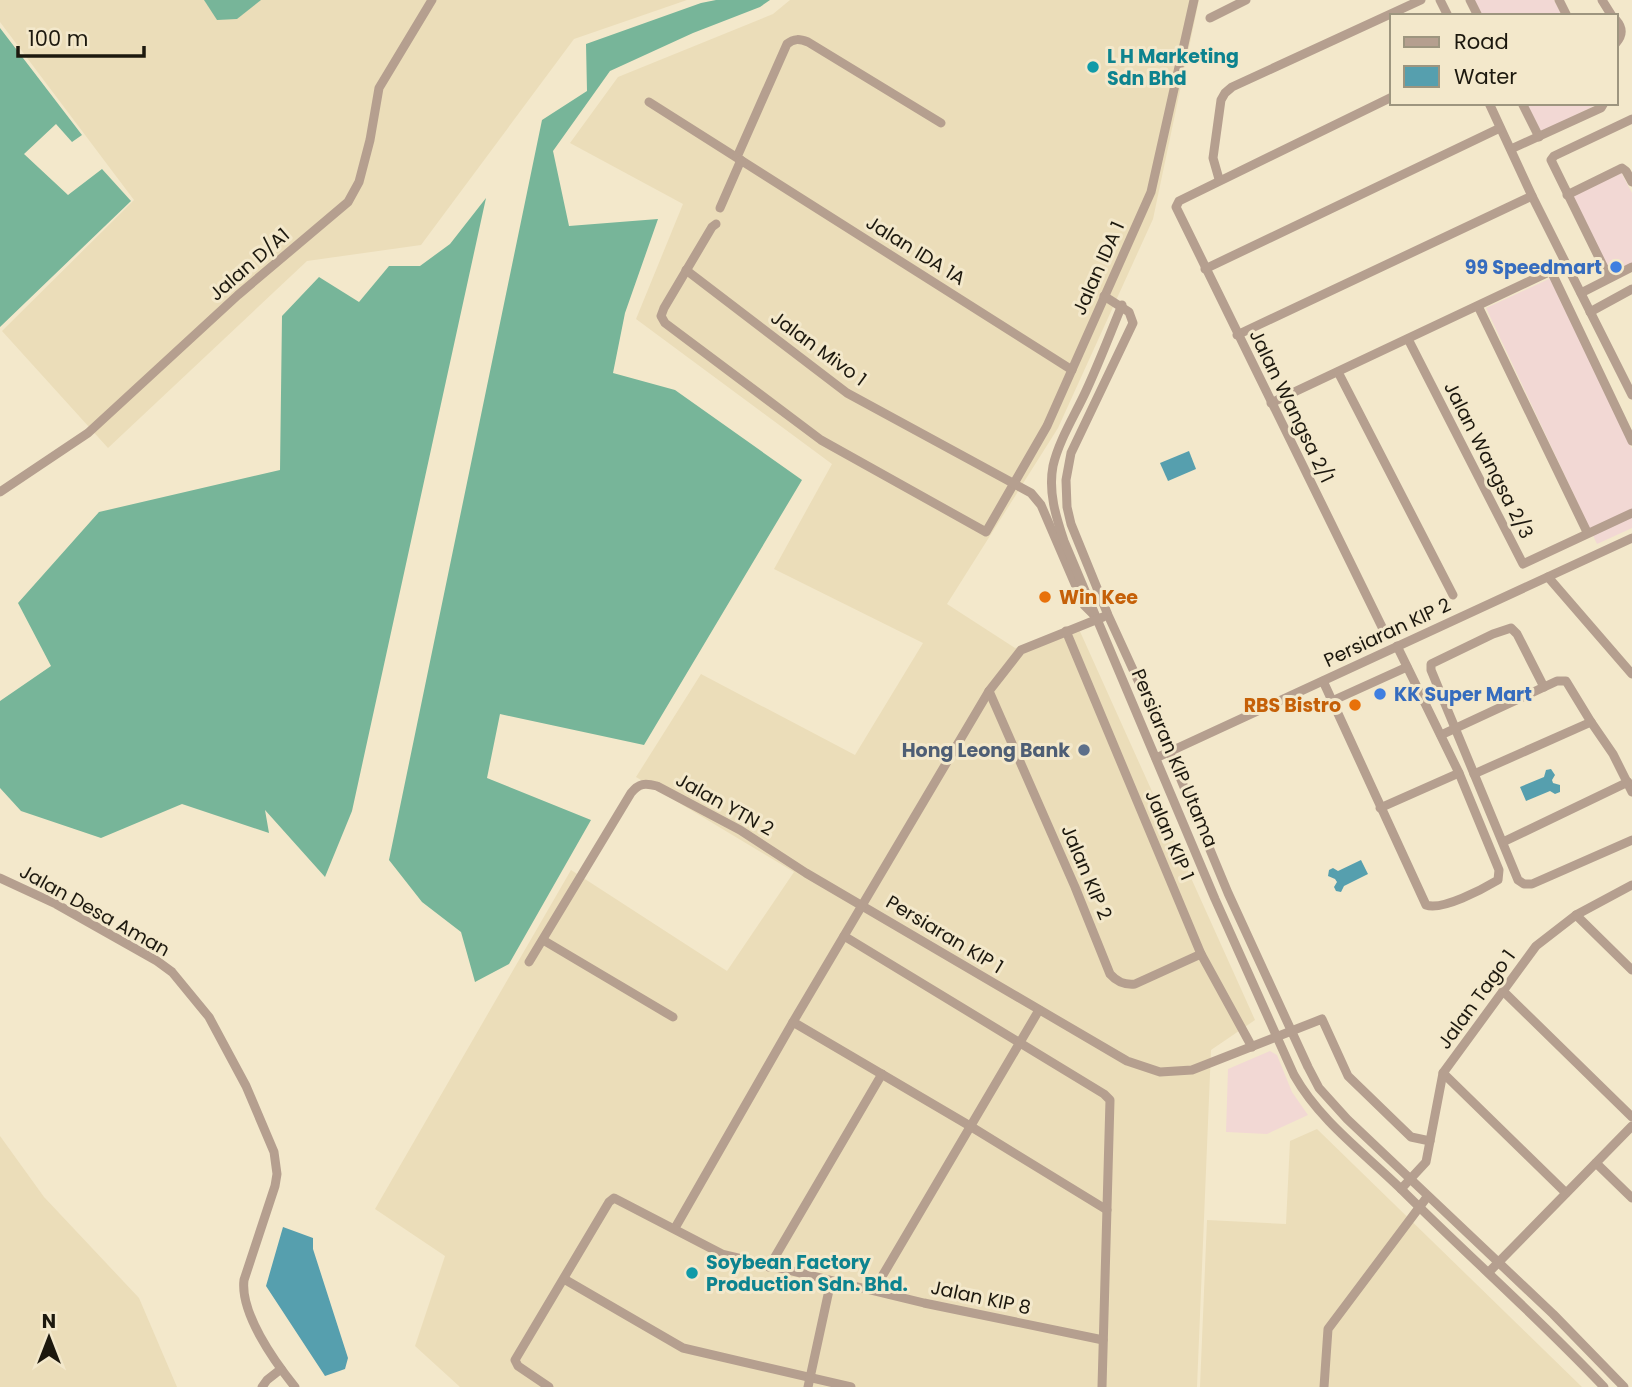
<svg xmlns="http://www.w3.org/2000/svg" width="1632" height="1387" viewBox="0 0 1632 1387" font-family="Poppins,sans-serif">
<rect width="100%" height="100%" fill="#f3e8cb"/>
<!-- commercial -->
<g fill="#f2d8d4">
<polygon points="1473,0 1554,0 1562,16 1481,16"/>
<polygon points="1526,103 1600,103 1541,132"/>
<polygon points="1621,172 1632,193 1632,264 1611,274 1572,197"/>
<polygon points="1551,278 1632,449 1632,528 1597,544 1486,308"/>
<polygon points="1270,1051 1277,1055 1292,1092 1308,1115 1267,1134 1226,1132 1228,1069"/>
</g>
<!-- built -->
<g fill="#ebddb9">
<polygon points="0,0 687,0 574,39 421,245 307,261 108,448 2,331 134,200 0,22"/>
<polygon points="790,0 1199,0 1153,219 1058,428 947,604 1015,648 1078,627 1255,1020 1211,1050 1197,1387 460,1387 415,1346 445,1256 375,1209 571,870 727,971 794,872 636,777 701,674 855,755 923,643 774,569 832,464 636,319 683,204 570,143 618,77 773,14"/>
<polygon points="1317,1129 1582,1387 1200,1387 1207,1220 1286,1224 1290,1141"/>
<polygon points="0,1136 44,1197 139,1298 177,1387 0,1387"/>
</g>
<!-- forest -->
<g fill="#77b599">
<polygon points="204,0 261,0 237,19 217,20"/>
<polygon points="716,0 770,0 760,7 693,33 610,71 553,151 569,226 658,219 625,313 613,373 675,390 802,480 644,745 500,714 487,778 591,820 509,964 475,982 461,932 422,902 389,860 542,120 587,91 586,44 701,3"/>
<polygon points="0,28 82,135 72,142 56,124 24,154 68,195 102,169 131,201 0,327"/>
<polygon points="486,198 352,811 325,877 265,810 269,833 182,804 101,838 21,811 0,788 0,701 51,666 18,603 99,512 280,470 282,316 319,277 359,302 389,266 420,266 450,244"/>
</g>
<!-- water -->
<g fill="#569fae">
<polygon points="1189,451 1196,469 1168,481 1160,463"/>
<polygon points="1551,769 1555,775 1552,780 1553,783 1560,785 1560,792 1555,794 1550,791 1526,801 1520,787 1544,777 1546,770"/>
<polygon points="1361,860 1368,874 1344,886 1341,892 1336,891 1334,887 1337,882 1335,879 1328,876 1329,870 1333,868 1338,871"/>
<polygon points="283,1227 313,1238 313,1249 348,1358 345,1369 325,1376 266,1286"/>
</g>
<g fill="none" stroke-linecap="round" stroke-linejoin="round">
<!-- minor -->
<g stroke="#b59f8f" stroke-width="9">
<polyline points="1440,0 1448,16"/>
<polyline points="1470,0 1478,16"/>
<polyline points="1559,0 1567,16"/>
<polyline points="1602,0 1612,16"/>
<polyline points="1210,18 1246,0"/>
<path d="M1616,20C1623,28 1623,35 1616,43"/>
<polyline points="649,102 1072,370"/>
<polyline points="1489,103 1532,196 1632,395"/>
<polyline points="1522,103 1539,137"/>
<polyline points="1511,149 1601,108 1604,103"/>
<path d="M737,157L787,44C794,38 800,39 808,42L941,123"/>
<polyline points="1219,179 1213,158 1221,100 1225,93 1232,87 1421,0"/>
<polyline points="1567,195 1622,168 1626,171 1632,182"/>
<polyline points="720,208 741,160"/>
<polyline points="716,224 712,227 664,308 661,316 665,323 821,440 986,532 1047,426 1151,192 1194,0"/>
<polyline points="1205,269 1500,128"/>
<polyline points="686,270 847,393 1031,493 1041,505 1084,605 1094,615"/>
<polyline points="1551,271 1632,441"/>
<polyline points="1609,278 1551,160 1554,156 1632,119"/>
<polyline points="1581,293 1632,267"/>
<polyline points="1104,296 1129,312 1133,323 1071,453 1066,480 1067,507 1071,524 1108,615 1157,722 1228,893 1308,1067 1319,1088 1347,1119 1553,1314 1624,1387"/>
<path d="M1122,305C1110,334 1099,363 1086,391C1075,415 1059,440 1053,466C1048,492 1056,517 1064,541L1215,899L1294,1075C1320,1121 1363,1152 1400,1188C1467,1255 1539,1318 1604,1387"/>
<polyline points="1478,306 1587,532"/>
<polyline points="1590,312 1632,289"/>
<polyline points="1237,335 1532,196"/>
<polyline points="1408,339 1523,564 1632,513"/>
<polyline points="1338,372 1453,595"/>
<polyline points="1271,403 1566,264"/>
<polyline points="0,492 88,433 238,295 348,202 359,182 370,140 379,88 432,0"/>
<polyline points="1548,577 1632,674"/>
<polyline points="1382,627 1176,207 1179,201 1392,97"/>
<polyline points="1066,631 1201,954 1252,1047"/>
<path d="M1323,681L1426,905C1442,911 1483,889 1498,880L1499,870L1459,773L1397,646"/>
<polyline points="1544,687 1517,634 1511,628 1493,634 1431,664 1431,670 1518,880 1524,884 1532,884 1632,840"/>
<path d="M989,691L1075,887L1110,974C1117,982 1124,985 1135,984L1201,954"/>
<polyline points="1332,701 1407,667"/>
<polyline points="1441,735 1557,681 1566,681 1591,722 1613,754 1632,792"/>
<polyline points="1156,758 1632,538"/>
<polyline points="1474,774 1591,722"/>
<polyline points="1380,808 1459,773"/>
<polyline points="1503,842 1628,782"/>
<path d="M0,878L56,904L157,961L172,972L209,1017L246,1086L274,1152L277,1174L275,1186L244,1280C240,1313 274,1361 295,1387"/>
<polyline points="1576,915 1632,970"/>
<polyline points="844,936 1104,1094 1110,1100 1102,1387"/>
<polyline points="543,940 673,1017"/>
<path d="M529,962L631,793C639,783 645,783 657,786L740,830L806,873L1127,1061L1160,1072L1192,1070L1322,1019L1348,1076L1411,1137L1430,1141"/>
<polyline points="1503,991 1632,1117"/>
<polyline points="793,1022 970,1126 1107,1210"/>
<polyline points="1443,1073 1566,1193"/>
<polyline points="1596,1163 1632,1198"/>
<polyline points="1401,1189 1426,1162 1443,1073 1536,946 1576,915 1632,885"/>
<polyline points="675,1228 793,1022 989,691 1021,650 1103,617"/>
<polyline points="769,1267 882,1074"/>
<polyline points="1489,1272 1632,1126"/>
<polyline points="564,1279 683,1348 851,1387"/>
<polyline points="874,1290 1039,1010"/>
<polyline points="262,1387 267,1380 281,1369"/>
<polyline points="549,1387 518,1366 515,1360 609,1202 614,1198 722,1254 924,1303 1103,1340"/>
<polyline points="808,1387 831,1281"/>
<polyline points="1324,1387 1328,1329 1427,1197"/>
</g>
</g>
<!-- markers -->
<g fill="#0f9aa8" stroke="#f3e8cb" stroke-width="2.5">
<circle cx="1093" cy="67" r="7"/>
<circle cx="692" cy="1273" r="7"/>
</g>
<g fill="#3f7fe0" stroke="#f3e8cb" stroke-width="2.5">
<circle cx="1616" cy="267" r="7"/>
<circle cx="1380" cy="694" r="7"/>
</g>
<g fill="#e8710a" stroke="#f3e8cb" stroke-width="2.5">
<circle cx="1045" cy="597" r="7"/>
<circle cx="1355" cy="705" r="7"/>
</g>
<circle fill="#5c6f8a" stroke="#f3e8cb" stroke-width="2.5" cx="1084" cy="750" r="7"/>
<g text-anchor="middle" stroke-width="6" stroke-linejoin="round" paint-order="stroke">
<!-- culture labels -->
<g font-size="19" font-weight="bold" fill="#0d838f" stroke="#f3e8cb" text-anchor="start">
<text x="1107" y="63">L H Marketing<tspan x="1107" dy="22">Sdn Bhd</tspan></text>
<text x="706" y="1269">Soybean Factory<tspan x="706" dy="22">Production Sdn. Bhd.</tspan></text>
</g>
<!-- street labels -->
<g font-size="19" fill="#1c180e" stroke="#f3e8cb">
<text transform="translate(916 250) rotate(32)" y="7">Jalan IDA 1A</text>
<text transform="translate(249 264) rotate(-41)" y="7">Jalan D/A1</text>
<text transform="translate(1098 268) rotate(-66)" y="7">Jalan IDA 1</text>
<text transform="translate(819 348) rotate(36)" y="7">Jalan Mivo 1</text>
<text transform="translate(1292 406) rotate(64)" y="7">Jalan Wangsa 2/1</text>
<text transform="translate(1489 460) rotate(63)" y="7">Jalan Wangsa 2/3</text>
<text transform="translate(1387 632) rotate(-25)" y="7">Persiaran KIP 2</text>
<text transform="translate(1175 758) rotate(67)" y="7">Persiaran KIP Utama</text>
<text transform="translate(725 804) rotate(29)" y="7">Jalan YTN 2</text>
<text transform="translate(1170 835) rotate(67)" y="7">Jalan KIP 1</text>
<text transform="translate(1087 872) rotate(67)" y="7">Jalan KIP 2</text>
<text transform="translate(95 910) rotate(29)" y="7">Jalan Desa Aman</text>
<text transform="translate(945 934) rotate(31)" y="7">Persiaran KIP 1</text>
<text transform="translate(1476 999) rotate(-54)" y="7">Jalan Tago 1</text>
<text transform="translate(981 1297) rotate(12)" y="7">Jalan KIP 8</text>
</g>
<!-- shop labels -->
<g font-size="19" font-weight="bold" fill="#366cbe" stroke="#f3e8cb" text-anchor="end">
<text x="1602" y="274">99 Speedmart</text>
<text x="1394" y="701" text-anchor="start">KK Super Mart</text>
</g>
<!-- food labels -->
<g font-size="19" font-weight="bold" fill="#c56008" stroke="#f3e8cb" text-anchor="start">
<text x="1059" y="604">Win Kee</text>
<text x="1341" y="712" text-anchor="end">RBS Bistro</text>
</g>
<!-- service labels -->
<g font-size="19" font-weight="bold" fill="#4e5e75" stroke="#f3e8cb" text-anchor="end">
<text x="1070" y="757">Hong Leong Bank</text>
</g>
</g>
<!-- legend -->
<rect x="1390" y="14" width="228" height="91" fill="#f3e8cb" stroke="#9d957f" stroke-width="2"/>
<rect x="1404" y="37" width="35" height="10" fill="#b59f8f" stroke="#9d957f" stroke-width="2"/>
<text x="1454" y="49" font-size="21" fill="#1c180e">Road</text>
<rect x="1404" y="66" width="35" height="21" fill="#569fae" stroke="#9d957f" stroke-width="2"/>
<text x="1454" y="84" font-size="21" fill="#1c180e">Water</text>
<!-- north arrow -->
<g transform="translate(49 1338)" stroke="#f3e8cb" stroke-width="5" paint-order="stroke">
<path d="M0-5L12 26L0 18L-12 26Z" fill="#1c180e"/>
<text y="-10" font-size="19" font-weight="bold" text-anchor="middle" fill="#1c180e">N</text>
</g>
<!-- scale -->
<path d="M18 46v10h126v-10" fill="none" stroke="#1c180e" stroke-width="3.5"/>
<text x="28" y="46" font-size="21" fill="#1c180e" stroke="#f3e8cb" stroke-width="5" paint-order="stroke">100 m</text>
</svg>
